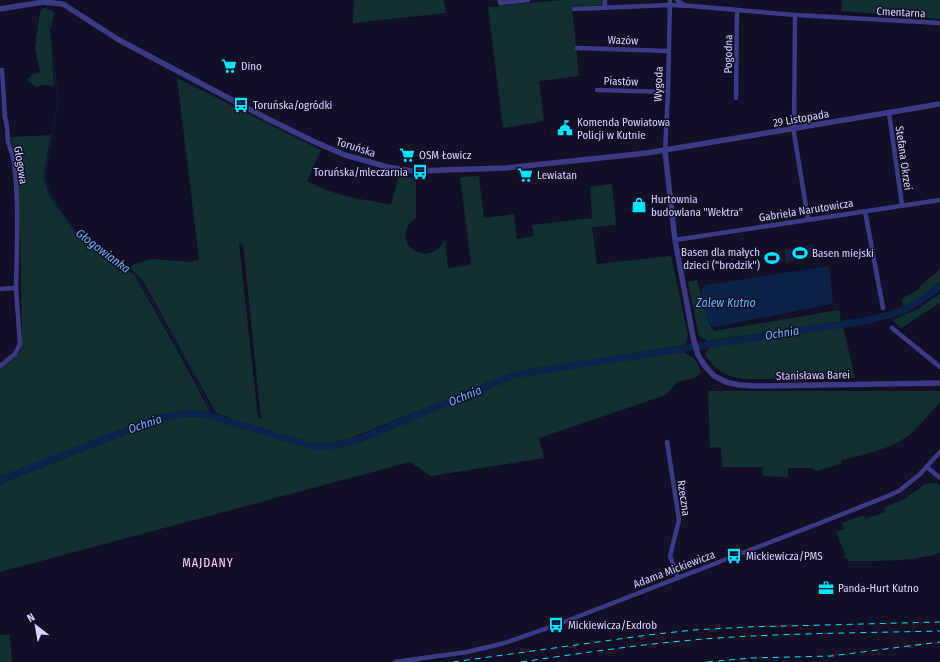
<svg xmlns="http://www.w3.org/2000/svg" width="940" height="662" viewBox="0 0 940 662" font-family="'Fira Sans Condensed',sans-serif">
<rect width="100%" height="100%" fill="#130f26"/>
<!-- green -->
<g fill="#12302f" fill-rule="evenodd">
<polygon points="354,0 444,0 446,13 353,23"/>
<polygon points="562,0 603,0 603,5 572,7 579,76 539,81 544,121 503,128 488,7"/>
<polygon points="842,0 940,0 940,19 841,11"/>
<polygon points="44,8 53,11 54,14 50,31 54,86 43,85 36,87 27,80 33,74 40,73 35,47 40,12"/>
<path d="M177,78L321,150L307,181C333,196 362,199 391,205L399,175L416,178V218C385,240 429,273 445,239L448,268L471,265L460,177L479,176L484,218L514,214L517,239L534,236L532,225L592,218L590,187L612,184L616,225L592,227L597,264L671,256L688,335L686,342L683,345L512,373L341,442L317,444L308,442L283,434L266,431L216,413L142,279L130,268L134,264L152,259L191,262L199,259ZM239,243L243,244L261,419L258,418Z"/>
<path d="M51,135L45,165L44,177L47,189L51,198L73,230L85,241L135,276L181,357L210,412V413C205,413 199,411 194,411C183,410 172,412 162,414L0,478V368L20,352L22,342L20,232L14,154L10,137Z"/>
<polygon points="940,269 940,284 924,297 904,307 901,299 918,290 921,285"/>
<polygon points="697,280 709,323 714,331 839,310 841,321 707,341 699,336 688,282"/>
<polygon points="940,293 940,303 901,328 892,320 918,309"/>
<path d="M843,326L855,378L749,379C728,378 717,372 705,355L709,348L715,346Z"/>
<path d="M684,352L691,357H694C696,361 700,368 701,373L695,378L677,382L666,395L539,438L544,458L431,476L410,462L0,572V484L160,421L183,416L202,417L304,446L323,449L343,446L361,441L474,394L518,377L670,353Z"/>
<path d="M708,391H940V402C930,413 920,426 908,436C890,449 863,455 842,460L841,464L816,471L813,468H788V477L763,476V467H722L721,447L710,448Z"/>
<path d="M936,483L940,486V553C910,562 879,561 848,561L847,558H844L845,554L836,532L844,529L842,523L864,515L866,520V518L883,513L885,510L884,508L906,498L925,484Z"/>
<polygon points="10,634 12,662 0,662 0,635"/>
</g>
<!-- water -->
<g fill="#0c2248">
<polygon points="814,244 816,257 786,262 784,250"/>
<path d="M828,266L829,267L833,300L831,304L715,327C705,323 703,303 702,294V289L705,285Z"/>
</g>
<g fill="none" stroke-linecap="round" stroke-linejoin="round">
<!-- stream -->
<polyline stroke="#0c2248" stroke-width="1" points="47,5 58,102 45,175 49,190 61,212 74,229 86,241 137,276 187,362 214,417"/>
<!-- river -->
<path stroke="#0c2248" stroke-width="7" d="M0,480L156,419C173,414 187,412 204,414L312,446C328,447 342,444 358,440L491,384L518,374L869,320C900,313 915,307 940,286"/>
<!-- minor -->
<g stroke="#3d3a85" stroke-width="4.5">
<polyline points="500,0 500,3 528,0"/>
<polyline points="605,0 605,7"/>
<polyline points="677,0 685,6"/>
<polyline points="574,9 670,5 691,6 795,15 940,23"/>
<polyline points="795,15 794,133 808,219"/>
<polyline points="577,48 669,51"/>
<path d="M2,70L5,118C8,125 7,134 8,142C10,149 13,155 14,163C19,204 17,246 16,288"/>
<polyline points="597,90 668,92"/>
<polyline points="736,98 737,10"/>
<polyline points="889,113 902,205"/>
<polyline points="665,151 668,92 670,0"/>
<polyline points="865,211 883,308"/>
<polyline points="675,240 940,200"/>
<polyline points="0,289 16,288 20,344 15,354 0,366"/>
<polyline points="892,328 940,367"/>
<polyline points="667,442 679,520 670,556 678,578"/>
<polyline points="927,467 940,478"/>
<polyline points="395,662 467,652 505,643 556,625 820,523 883,498 899,491 919,475 940,452"/>
</g>
<!-- tertiary -->
<g stroke="#3d3a85" stroke-width="5.5">
<polyline points="0,9 43,2 63,4 119,40 268,119 315,142 345,155 363,160 387,167 413,171 506,168 647,153 940,104"/>
<polyline points="665,151 675,240 693,337 698,355 705,366 714,376 726,382 739,385 756,386 940,383"/>
</g>
<!-- rail -->
<g stroke="#00e5ff" stroke-width="1" stroke-dasharray="6 5" stroke-linecap="butt">
<polyline points="453,662 648,635 693,630 747,627 940,622"/>
<path d="M521,662C582,653 643,644 704,639C783,633 861,633 940,631"/>
<polyline points="707,662 751,658 831,656 940,642"/>
</g>
</g>
<!-- icons -->
<defs>
<g id="supermarket-bare" transform="scale(1.2)"><path d="M-6-5.5h2.5l.6 2H6L4.5 2H-2.5L-4.4-4H-6ZM-1.5 3.2a1.3 1.3 0 1 0 .1 0ZM3 3.2a1.3 1.3 0 1 0 .1 0Z" fill="#00e5ff" stroke="#130f26" stroke-width="2.5" paint-order="stroke"/></g>
<g id="bus-bare" transform="scale(1.2)"><path d="M-5-6H5V4H4V6H2V4H-2V6H-4V4H-5ZM-3.5-4V0h7V-4ZM-3.5 1.2v1.5H-2V1.2ZM2 1.2v1.5H3.5V1.2Z" fill="#00e5ff" stroke="#130f26" stroke-width="2.5" paint-order="stroke"/></g>
<g id="civic-bare" transform="scale(1.2)"><path d="M-.6-6.5H3V-4.5H.6V-3L4-1V1h2V6H-6V1h2V-1L-.6-3ZM-1.2 2.5V6h2.4V2.5Z" fill="#00e5ff" stroke="#130f26" stroke-width="2.5" paint-order="stroke"/></g>
<g id="shop-bare" transform="scale(1.2)"><path d="M-5-2.5h2.3a2.7 3.5 0 0 1 5.4 0H5L5.5 6h-11ZM-1.5-2.5h3a1.5 2.3 0 0 0-3 0Z" fill="#00e5ff" stroke="#130f26" stroke-width="2.5" paint-order="stroke"/></g>
<g id="stadium-bare" transform="scale(1.2)"><path d="M0-5a6.5 5 0 1 0 0 10a6.5 5 0 1 0 0-10ZM-3.5-1.8h7v3.6h-7Z" fill="#00e5ff" stroke="#130f26" stroke-width="2.5" paint-order="stroke"/></g>
<g id="office-bare" transform="scale(1.2)"><path d="M-6-3h4V-5.5h4V-3h4V5H-6ZM-1-4.5V-3h2v-1.5ZM-6 0V1H6V0Z" fill="#00e5ff" stroke="#130f26" stroke-width="2.5" paint-order="stroke"/></g>
</defs>
<g fill-rule="evenodd">
<use href="#supermarket-bare" x="229" y="66"/>
<use href="#bus-bare" x="241" y="105"/>
<use href="#civic-bare" x="565" y="128"/>
<use href="#supermarket-bare" x="407" y="155"/>
<use href="#bus-bare" x="420" y="172"/>
<use href="#supermarket-bare" x="525" y="175"/>
<use href="#shop-bare" x="639" y="205"/>
<use href="#stadium-bare" x="800" y="253"/>
<use href="#stadium-bare" x="772" y="258"/>
<use href="#bus-bare" x="734" y="556"/>
<use href="#office-bare" x="826" y="588"/>
<use href="#bus-bare" x="556" y="625"/>
</g>
<g text-anchor="middle" stroke-width="3" stroke-linejoin="round" paint-order="stroke">
<!-- street labels -->
<g font-size="11" fill="#d9d4ff" stroke="#130f26">
<text transform="translate(901 12) rotate(3)" y="4">Cmentarna</text>
<text transform="translate(623 40) rotate(2)" y="4">Wazów</text>
<text transform="translate(728 54) rotate(-89)" y="4">Pogodna</text>
<text transform="translate(621 81) rotate(2)" y="4">Piastów</text>
<text transform="translate(658 84) rotate(-88)" y="4">Wygoda</text>
<text transform="translate(801 118) rotate(-10)" y="4">29 Listopada</text>
<text transform="translate(356 147) rotate(18)" y="4">Toruńska</text>
<text transform="translate(904 158) rotate(82)" y="4">Stefana Okrzei</text>
<text transform="translate(21 165) rotate(81)" y="4">Głogowa</text>
<text transform="translate(806 210) rotate(-9)" y="4">Gabriela Narutowicza</text>
<text transform="translate(813 375) rotate(-1)" y="4">Stanisława Barei</text>
<text transform="translate(684 498) rotate(82)" y="4">Rzeczna</text>
<text transform="translate(674 569) rotate(-21)" y="4">Adama Mickiewicza</text>
</g>
<!-- poi labels -->
<g font-size="11" fill="#d9d4ff" stroke="#130f26" text-anchor="start">
<text x="241" y="70">Dino</text>
<text x="253" y="109">Toruńska/ogródki</text>
<text x="577" y="126">Komenda Powiatowa<tspan x="577" dy="13">Policji w Kutnie</tspan></text>
<text x="419" y="159">OSM Łowicz</text>
<text x="408" y="176" text-anchor="end">Toruńska/mleczarnia</text>
<text x="537" y="179">Lewiatan</text>
<text x="651" y="203">Hurtownia<tspan x="651" dy="13">budowlana "Wektra"</tspan></text>
<text x="760" y="256" text-anchor="end">Basen dla małych<tspan x="760" dy="13">dzieci ("brodzik")</tspan></text>
<text x="812" y="257">Basen miejski</text>
<text x="746" y="560">Mickiewicza/PMS</text>
<text x="838" y="592">Panda-Hurt Kutno</text>
<text x="568" y="629">Mickiewicza/Exdrob</text>
</g>
<!-- water labels -->
<g font-size="12" font-style="italic" fill="#62b6ff" stroke="#130f26">
<text transform="translate(103 251) rotate(37)" y="4">Głogowianka</text>
<text x="726" y="307">Zalew Kutno</text>
<text transform="translate(782 333) rotate(-9)" y="4">Ochnia</text>
<text transform="translate(465 396) rotate(-22)" y="4">Ochnia</text>
<text transform="translate(145 424) rotate(-19)" y="4">Ochnia</text>
</g>
<!-- neighbourhood labels -->
<g font-size="12" letter-spacing="1" fill="#ffd6f0" stroke="#130f26">
<text x="208" y="567">MAJDANY</text>
</g>
</g>
<!-- north arrow -->
<g transform="translate(36 626) rotate(329)" stroke="#130f26" stroke-width="3" paint-order="stroke">
<path d="M0-3L7 15L0 10L-7 15Z" fill="#d9d4ff"/>
<text y="-6" font-size="11" font-weight="bold" text-anchor="middle" fill="#d9d4ff">N</text>
</g>
</svg>
